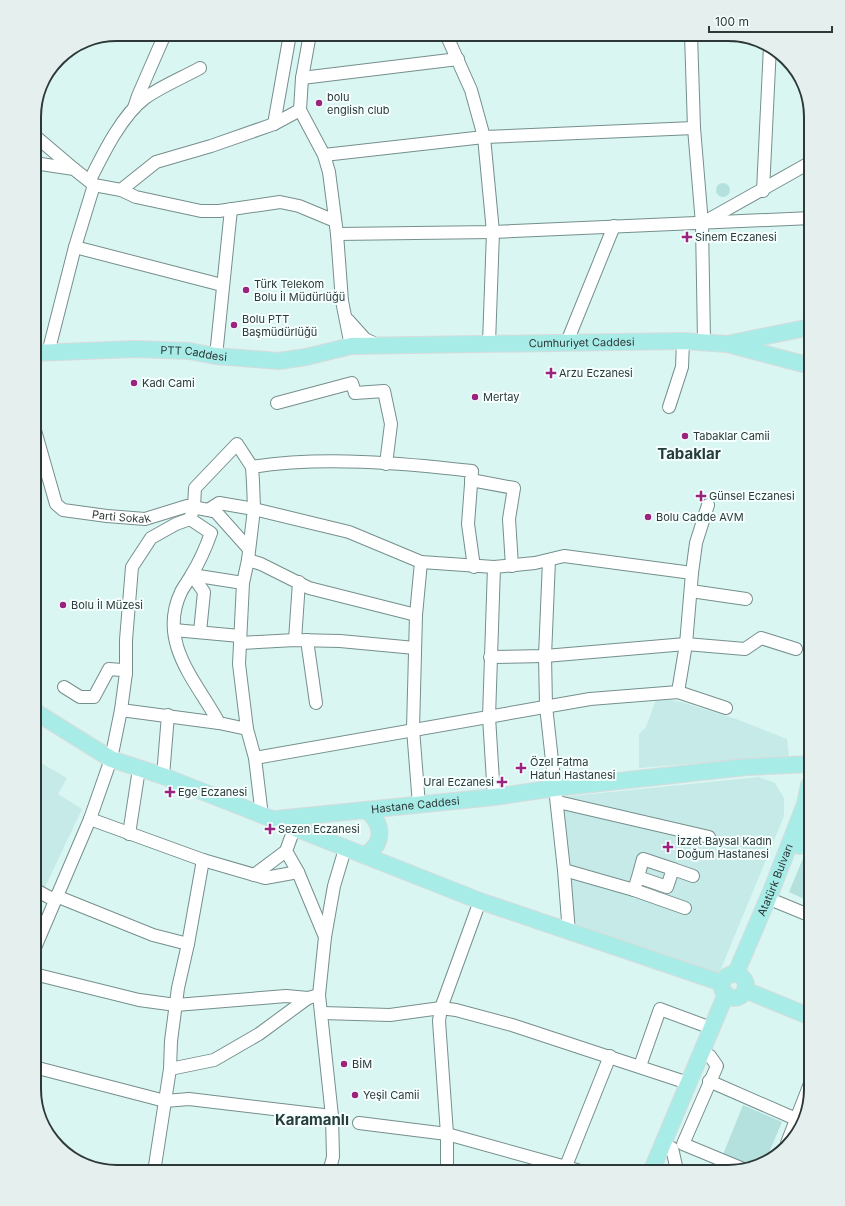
<svg xmlns="http://www.w3.org/2000/svg" width="845" height="1206" viewBox="0 0 845 1206" font-family="Inter,sans-serif">
<rect width="100%" height="100%" fill="#d9f6f3"/>
<!-- built -->
<g fill="#c5eae7">
<polygon points="657,697 681,702 736,719 787,739 789,756 639,768 639,734 646,727"/>
<polygon points="34,759 67,778 58,794 82,809 35,908"/>
<polygon points="759,777 775,783 784,798 784,816 718,976 569,926 562,797"/>
</g>
<!-- green -->
<g fill="#b4e1dd">
<circle cx="723" cy="190" r="7"/>
<polygon points="811,839 811,902 789,892"/>
<polygon points="743,1105 782,1122 765,1162 747,1167 722,1157"/>
</g>
<g fill="none" stroke-linecap="round" stroke-linejoin="round">
<!-- minor casing -->
<g stroke="#758f8d" stroke-width="14">
<g id="minor">
<polyline points="310,34 302,78 300,110 324,155 329,172 337,234 342,301 351,346"/>
<polyline points="446,34 471,90 484,137 493,232 489,343"/>
<polyline points="691,34 694,128 702,224 704,341"/>
<polyline points="302,78 458,59"/>
<polyline points="134,108 138,96 165,34"/>
<polyline points="274,124 290,34"/>
<polyline points="34,135 74,169"/>
<polyline points="324,155 484,137 694,128"/>
<polyline points="34,163 74,169 94,185 121,190 136,197 201,211 219,211 280,202 299,206 335,221"/>
<path d="M90,180C103,154 122,115 145,98C162,86 182,78 200,68"/>
<polyline points="121,190 156,162 211,146 274,124 300,110"/>
<polyline points="763,191 770,46"/>
<polyline points="706,221 811,162"/>
<polyline points="337,234 493,232 811,218"/>
<polyline points="75,247 222,285"/>
<polyline points="348,320 365,339 378,345"/>
<polyline points="567,342 614,226"/>
<polyline points="48,353 75,247 94,185"/>
<polyline points="216,356 231,209"/>
<polyline points="277,403 352,383 355,393 384,391 391,424 386,464"/>
<polyline points="669,407 682,367 683,341"/>
<path id="s1" d="M34,427L56,504L63,510L107,516L145,519L187,506L208,510L216,512L249,549"/>
<path d="M252,467C321,456 403,463 472,471L468,524L474,567"/>
<polyline points="471,480 514,488 509,519 512,566"/>
<polyline points="208,510 219,503 254,509 349,532 421,562 494,567 535,563 564,556 692,573"/>
<polyline points="190,519 194,507 195,488 237,444 252,467 253,482 254,509 248,560 243,583 239,664 247,729 255,758 262,816"/>
<polyline points="248,560 261,564 309,588 416,615"/>
<polyline points="549,560 545,656 546,706 564,870 569,933"/>
<polyline points="494,567 489,717 494,797"/>
<polyline points="192,575 204,592 200,632"/>
<polyline points="192,575 243,583"/>
<polyline points="691,591 746,599"/>
<polyline points="174,630 240,636"/>
<polyline points="295,640 299,582"/>
<polyline points="307,640 316,703"/>
<polyline points="240,643 295,640 340,641 415,648"/>
<polyline points="490,657 545,656 686,644 745,649 761,638 796,649"/>
<polyline points="64,687 80,697 94,697 109,669 122,670 126,673"/>
<polyline points="678,692 686,644 692,573 696,543 708,505"/>
<polyline points="121,710 219,723"/>
<polyline points="255,758 590,699 678,692 726,708"/>
<polyline points="163,776 168,715"/>
<polyline points="558,802 709,837"/>
<polyline points="419,805 413,729 416,615 421,562"/>
<polyline points="90,819 203,860 265,878 298,872"/>
<polyline points="294,829 286,851 298,872 325,937 319,995 332,1116 333,1157 329,1172"/>
<polyline points="129,834 139,769"/>
<polyline points="673,869 693,876"/>
<polyline points="564,870 634,890 638,877 667,887 673,869 643,859 638,877"/>
<polyline points="254,875 286,851"/>
<polyline points="34,889 54,900"/>
<polyline points="634,890 685,908"/>
<polyline points="56,896 153,935 188,944"/>
<polyline points="777,902 811,916"/>
<polyline points="325,937 334,886 345,849"/>
<path d="M34,950L90,819L111,759L121,710L126,673V640L132,567L151,538L176,524L190,519L211,533C206,547 200,561 192,574C189,580 184,586 181,592C157,643 197,682 219,723L247,729"/>
<polyline points="34,974 139,1000 176,1005 286,996 308,998 319,995"/>
<polyline points="322,1013 390,1015 441,1008 456,1010 512,1025 688,1083"/>
<polyline points="710,1056 717,1066 683,1144 741,1168"/>
<polyline points="640,1066 660,1009 711,1028"/>
<polyline points="34,1067 165,1101 189,1099 332,1116"/>
<polyline points="170,1069 214,1060 259,1034 308,998"/>
<polyline points="709,1081 796,1119"/>
<polyline points="359,1123 447,1134 584,1172"/>
<polyline points="787,1143 811,1081"/>
<polyline points="672,1148 676,1166 674,1172"/>
<polyline points="566,1166 610,1056"/>
<polyline points="154,1172 170,1069 171,1041 178,988 188,944 203,860"/>
<polyline points="447,1172 447,1134 439,1021 441,1008 480,901"/>
</g>
</g>
<!-- major casing -->
<g stroke="#d9dbdb" stroke-width="18">
<g id="major">
<polyline points="731,345 811,366"/>
<path id="s2" d="M34,353L135,349L189,351L216,356L279,361L306,357L351,346L683,341L727,344L811,327"/>
<polyline points="34,711 111,759 163,776 480,901 722,983"/>
<path id="s3" d="M276,819L494,797L555,788L746,767L811,764"/>
<polyline points="800,846 811,819"/>
<path d="M364,855C384,846 384,824 367,811"/>
<path id="s4" d="M736,973L772,889L805,804L809,785"/>
<circle cx="734" cy="986" r="12"/>
<polyline points="745,990 811,1017"/>
<polyline points="651,1172 726,994"/>
</g>
</g>
<!-- minor -->
<use href="#minor" stroke="#fff" stroke-width="12"/>
<!-- major -->
<use href="#major" stroke="#a8ece8" stroke-width="16"/>
</g>
<!-- markers -->
<g fill="#9a237d" stroke="#f4fffe" stroke-width="1.5">
<circle cx="319" cy="103" r="4"/>
<path d="M685 231h4v4h4v4h-4v4h-4v-4h-4v-4h4z"/>
<circle cx="246" cy="290" r="4"/>
<circle cx="234" cy="325" r="4"/>
<path d="M549 367h4v4h4v4h-4v4h-4v-4h-4v-4h4z"/>
<circle cx="134" cy="383" r="4"/>
<circle cx="475" cy="397" r="4"/>
<circle cx="685" cy="436" r="4"/>
<path d="M699 490h4v4h4v4h-4v4h-4v-4h-4v-4h4z"/>
<circle cx="648" cy="517" r="4"/>
<circle cx="63" cy="605" r="4"/>
<path d="M519 762h4v4h4v4h-4v4h-4v-4h-4v-4h4z"/>
<path d="M500 776h4v4h4v4h-4v4h-4v-4h-4v-4h4z"/>
<path d="M168 786h4v4h4v4h-4v4h-4v-4h-4v-4h4z"/>
<path d="M268 823h4v4h4v4h-4v4h-4v-4h-4v-4h4z"/>
<path d="M666 841h4v4h4v4h-4v4h-4v-4h-4v-4h4z"/>
<circle cx="344" cy="1064" r="4"/>
<circle cx="355" cy="1095" r="4"/>
</g>
<g text-anchor="middle" stroke-width="4" stroke-linejoin="round" paint-order="stroke">
<!-- poi labels -->
<g font-size="11" fill="#2d3938" stroke="#f4fffe" text-anchor="start">
<text x="327" y="101">bolu<tspan x="327" dy="13">english club</tspan></text>
<text x="695" y="241">Sinem Eczanesi</text>
<text x="254" y="288">Türk Telekom<tspan x="254" dy="13">Bolu İl Müdürlüğü</tspan></text>
<text x="242" y="323">Bolu PTT<tspan x="242" dy="13">Başmüdürlüğü</tspan></text>
<text x="559" y="377">Arzu Eczanesi</text>
<text x="142" y="387">Kadı Cami</text>
<text x="483" y="401">Mertay</text>
<text x="693" y="440">Tabaklar Camii</text>
<text x="709" y="500">Günsel Eczanesi</text>
<text x="656" y="521">Bolu Cadde AVM</text>
<text x="71" y="609">Bolu İl Müzesi</text>
<text x="530" y="766">Özel Fatma<tspan x="530" dy="13">Hatun Hastanesi</tspan></text>
<text x="494" y="786" text-anchor="end">Ural Eczanesi</text>
<text x="178" y="796">Ege Eczanesi</text>
<text x="278" y="833">Sezen Eczanesi</text>
<text x="677" y="845">İzzet Baysal Kadın<tspan x="677" dy="13">Doğum Hastanesi</tspan></text>
<text x="352" y="1068">BİM</text>
<text x="363" y="1099">Yeşil Camii</text>
</g>
<!-- street labels -->
<g font-size="11" fill="#2d3938" stroke="#f4fffe">
<text dy="4" stroke="none"><textPath href="#s2" startOffset="550">Cumhuriyet Caddesi</textPath></text>
<text dy="4" stroke="none"><textPath href="#s2" startOffset="160">PTT Caddesi</textPath></text>
<text dy="4" stroke="none"><textPath href="#s1" startOffset="148">Parti Sokak</textPath></text>
<text dy="4" stroke="none"><textPath href="#s3" startOffset="140">Hastane Caddesi</textPath></text>
<text dy="4" stroke="none"><textPath href="#s4" startOffset="101">Atatürk Bulvarı</textPath></text>
</g>
<!-- district labels -->
<g font-size="15" font-weight="bold" fill="#253d3b" stroke="#f4fffe">
<text x="689" y="459">Tabaklar</text>
<text x="312" y="1125">Karamanlı</text>
</g>
</g>
<!-- crop -->
<path d="M0 0H845V1206H0ZM117 41H728A76 76 0 0 1 804 117V1089A76 76 0 0 1 728 1165H117A76 76 0 0 1 41 1089V117A76 76 0 0 1 117 41Z" fill="#e4efee" fill-rule="evenodd"/>
<path fill="none" stroke="#2d3938" stroke-width="2" d="M117 41H728A76 76 0 0 1 804 117V1089A76 76 0 0 1 728 1165H117A76 76 0 0 1 41 1089V117A76 76 0 0 1 117 41Z"/>
<!-- scale -->
<path d="M709 26v6h123v-6" fill="none" stroke="#2d3938" stroke-width="2"/>
<text x="715" y="26" font-size="12" fill="#2d3938" stroke="#f4fffe" stroke-width="3" paint-order="stroke">100 m</text>
</svg>
